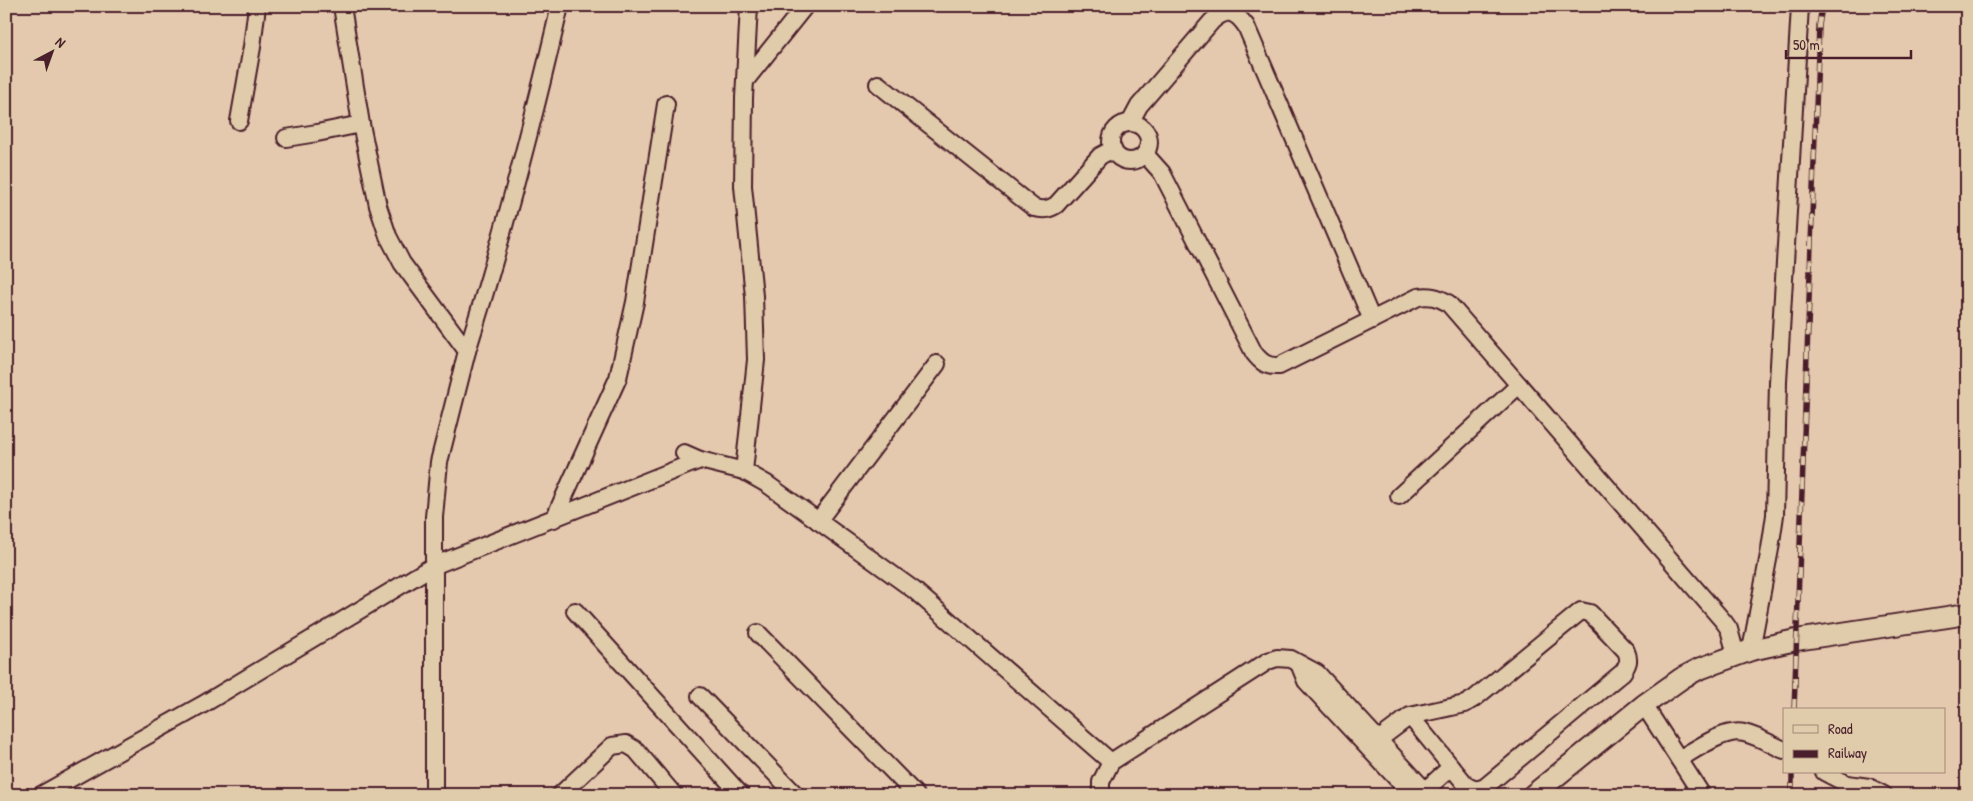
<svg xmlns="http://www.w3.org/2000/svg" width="1973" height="801" viewBox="0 0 1973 801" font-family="'Patrick Hand',sans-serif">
<rect width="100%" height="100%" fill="#e5c9ae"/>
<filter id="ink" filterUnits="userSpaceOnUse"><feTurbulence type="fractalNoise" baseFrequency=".02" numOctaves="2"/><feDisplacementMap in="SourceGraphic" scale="10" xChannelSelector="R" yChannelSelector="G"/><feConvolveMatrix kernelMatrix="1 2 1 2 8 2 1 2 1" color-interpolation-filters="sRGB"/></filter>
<g filter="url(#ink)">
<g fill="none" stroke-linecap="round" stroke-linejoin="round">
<!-- minor casing -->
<g stroke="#4a1f2b" stroke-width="20">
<g id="minor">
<polyline points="342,6 361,124 378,206 388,236 402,263 467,351 439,462 434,517 434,795"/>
<polyline points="745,81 805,6"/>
<path d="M878,84L1034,208C1043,210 1048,210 1056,205L1100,156L1113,149"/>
<polyline points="239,121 252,47 257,6"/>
<path d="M1130,123L1139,106L1212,21C1227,8 1235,11 1246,26L1372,320"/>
<circle cx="1130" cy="142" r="19"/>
<polyline points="286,138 317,133 361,124"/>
<path d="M1145,154L1162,173L1254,353C1261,362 1267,367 1279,366L1418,297C1430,295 1438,297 1448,303L1724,622L1729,629L1736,655"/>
<path d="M467,351C503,237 533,122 560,6"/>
<polyline points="684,453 700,460 744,471 767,484 914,590 1111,762"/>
<polyline points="744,471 756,360 754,296 743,186 744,98 749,6"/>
<polyline points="1399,496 1519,385"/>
<polyline points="554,519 618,378 635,302 666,104"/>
<polyline points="818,521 937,364"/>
<polyline points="575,611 741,795"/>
<polyline points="758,633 916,795"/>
<polyline points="1751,650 1770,549 1775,515 1778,382 1800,6"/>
<polyline points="1300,666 1306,681 1412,795"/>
<polyline points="700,696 796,795"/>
<polyline points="1644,705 1702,795"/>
<path d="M1369,747L1410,716L1465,704L1475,698L1581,611L1590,613L1626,651C1630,660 1628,664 1623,672L1485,787C1478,790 1474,790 1467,786L1410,716"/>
<path d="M1679,759C1695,750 1725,728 1744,733C1757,736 1771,744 1784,750"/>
<polyline points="1824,772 1847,784 1869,787 1884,795"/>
<polyline points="41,795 202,705 433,566 700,460"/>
<polyline points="560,795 612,746 626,744 636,750 674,795"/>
<polyline points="1101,795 1101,782 1111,762 1268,661 1277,658 1291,659 1317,673 1429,795"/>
<polyline points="1420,795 1451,767"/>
</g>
</g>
<!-- major casing -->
<g stroke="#4a1f2b" stroke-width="24">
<polyline id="major" points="1533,795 1644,705 1682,678 1699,669 1751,650 1796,640 1967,614"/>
</g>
<!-- minor -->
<use href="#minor" stroke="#e0ccab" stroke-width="16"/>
<!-- major -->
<use href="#major" stroke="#e0ccab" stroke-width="20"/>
<!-- rail casing -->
<g stroke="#4a1f2b" stroke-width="5.5">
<g id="rail">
<polyline points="1794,710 1819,26 1822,6"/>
<polyline points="1792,795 1792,772"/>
</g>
</g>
<!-- rail -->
<use href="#rail" stroke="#e0ccab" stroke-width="4" stroke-dasharray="11" stroke-linecap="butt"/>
</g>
</g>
<!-- margin -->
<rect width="1973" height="801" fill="none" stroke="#e0ccab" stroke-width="25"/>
<rect x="12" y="12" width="1948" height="776" fill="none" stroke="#4a1f2b" stroke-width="2" filter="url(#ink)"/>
<!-- legend -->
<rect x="1783" y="708" width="162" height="65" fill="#e0ccab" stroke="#a48778"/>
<rect x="1793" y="725" width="25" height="8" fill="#e0ccab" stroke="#a48778"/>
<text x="1828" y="734" font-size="15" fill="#4a1f2b">Road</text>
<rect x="1793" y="750" width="25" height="8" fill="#4a1f2b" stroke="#a48778"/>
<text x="1828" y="758" font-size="15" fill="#4a1f2b">Railway</text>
<!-- north arrow -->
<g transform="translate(52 52) rotate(41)" stroke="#e0ccab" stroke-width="4" paint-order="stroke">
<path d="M0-4L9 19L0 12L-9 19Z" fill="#4a1f2b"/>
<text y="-8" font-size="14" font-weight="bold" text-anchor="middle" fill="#4a1f2b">N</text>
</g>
<!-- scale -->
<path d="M1786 50v8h125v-8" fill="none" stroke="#4a1f2b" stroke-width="2.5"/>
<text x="1793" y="50" font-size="15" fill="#4a1f2b" stroke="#e0ccab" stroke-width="4" paint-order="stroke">50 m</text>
</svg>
